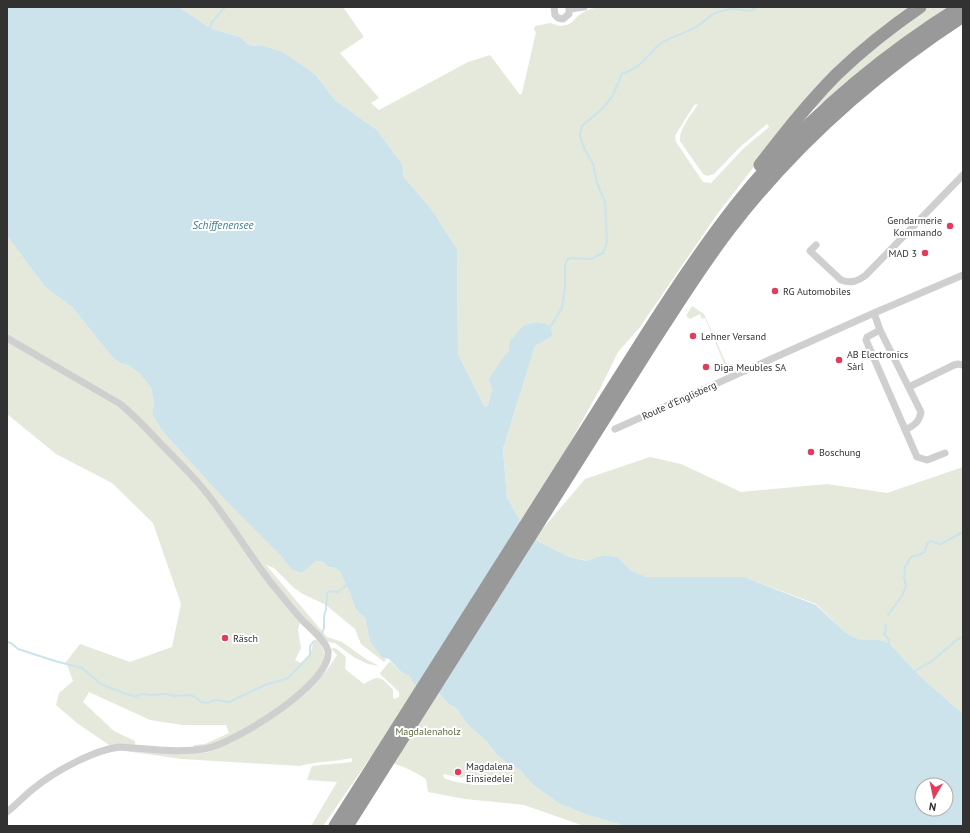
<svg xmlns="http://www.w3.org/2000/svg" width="970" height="833" viewBox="0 0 970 833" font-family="'PT Sans',sans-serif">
<rect width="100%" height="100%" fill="#fff"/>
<!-- green -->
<g fill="#e4e9dc" fill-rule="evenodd">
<path d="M179,7H343L364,37L340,53L379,98L371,103L379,110L468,62L490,55L520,95L522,93L536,32L534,30L535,26L550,23L560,26L566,25L571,23L579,15L587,10L598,7H949L777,137L718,213L640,327L618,352L601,387L567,448L521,523L507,497L503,449L535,346L553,336L545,323L536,322L524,325L508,354L504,356L492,389L488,405L485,407L458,354L457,249L432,210L404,177L402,164L377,130L335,100L316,75L261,45L254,46L248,44L240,37L210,28ZM698,104C692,115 679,127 680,141L703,174L707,176L714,174L739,148L767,124L769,127L744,148L711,183L703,182L676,142L675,136L694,105Z"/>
<polygon points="7,236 45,287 72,307 113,358 120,363 130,366 140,374 151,388 154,404 152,414 162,431 226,501 281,556 292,570 302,573 316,561 323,562 328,567 335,568 340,572 350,593 356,610 365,618 370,642 382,658 386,659 384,662 361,644 355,629 326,605 303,594 294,588 274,568 266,565 327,637 342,642 366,659 379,666 368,664 355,658 335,643 327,642 303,617 275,583 221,507 135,413 7,335"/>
<polygon points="692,306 704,314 731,374 726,374 722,364 724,363 705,318 702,319 700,314 690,319 686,316"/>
<path d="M7,341L116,406C135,419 149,435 165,452C215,504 257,563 300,621L298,630L301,648L295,660L301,663C316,656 308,649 316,639C320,643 323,647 324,652C329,680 253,726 231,736C219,742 207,746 193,748L194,745L205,744L229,733L226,725H182L150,720L89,692L83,702L114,731L135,741V747L109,745L77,723L56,705L59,693L73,681L66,662L80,644L130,662L172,647L181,604L153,523L112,483L56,454L7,414Z"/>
<polygon points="650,457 681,464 741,492 827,484 887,493 963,467 963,712 956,708 919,675 889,643 880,640 858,639 846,633 816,604 744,577 647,577 632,571 618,557 603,555 587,561 567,556 534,539 585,479"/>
<path d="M334,648L337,649L346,657L345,669L364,684C380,674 381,677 393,690V698L395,699L399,697V692L381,675L380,673L390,661L401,672L409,676L415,685L440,694L447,703L456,708L467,724L487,742L497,755L507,763L520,770L532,784L558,803L585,814L625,826H584L524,805L465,799L428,792L426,779C406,766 394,763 370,758L323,826H311L337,782L307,780L312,766L352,762V758C334,762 318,761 300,766L182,759L118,750L197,752C205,754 210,753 216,747L298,699L327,670L337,655L331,649ZM443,774L462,778L465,776H480L482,779L498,780L504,779L507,781L499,785H474L452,781L444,778Z"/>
</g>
<!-- water -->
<path fill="#cce3eb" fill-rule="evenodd" d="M7,7H179L210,28L240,37L248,44L254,46L261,45L284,53L316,75L335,100L377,130L402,164L404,177L432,210L457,249L458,354L485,407L488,405L492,389L489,379L504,356L509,351L510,341L524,325L536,322L545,323L550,327L553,336L535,346L503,449L507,497L521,523L534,539L567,556L586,561L603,555L618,557L632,571L647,577H744L816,605L846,633L858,639L880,640L889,643L919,675L956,708L963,712V826H625L585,814L558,803L532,784L520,770L507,763L497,755L487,742L467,724L456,708L447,703L440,694L432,691L419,689L415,685L409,676L401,672L389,659L382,658L370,642L365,618L356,610L350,593L340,572L335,568L328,567L323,562L316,561L302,573L292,570L281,556L226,501L162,431L152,414L154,404L151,388L140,374L130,366L120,363L113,358L72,307L45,287L7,236ZM922,785H946V809H922Z"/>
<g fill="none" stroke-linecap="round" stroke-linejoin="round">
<!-- stream -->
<g stroke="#cce3eb" stroke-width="2">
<polyline points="210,28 212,22 225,7"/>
<path d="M549,329L562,308L565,287V265L567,260L571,258L591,259L603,253L607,242L605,202L597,183L593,164L583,146L580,135L582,126L602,109L612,97L622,74C644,66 645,57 660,44C671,36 684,34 696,27C702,24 707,18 713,14C718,12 728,9 734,9C743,9 749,14 757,7"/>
<polyline points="888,615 902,596 906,586 904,577 905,567 911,557 921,554 925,551 927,544 930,541 940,544 943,543 963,532"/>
<polyline points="885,625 886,630 884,634 889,640 889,643"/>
<polyline points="322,633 324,628 324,616 326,609 327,593 329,591 337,592 346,586"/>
<path d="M7,642L11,643L18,649L55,661L82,668L101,684L129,695L136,696L142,694L153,695L165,694L175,696L189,695L195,697L201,702L208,703C219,697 219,702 229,702L265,685L288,678L310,655V646L314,641"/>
<polyline points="915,671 932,661 958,639 963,637"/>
</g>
<!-- minor -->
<g stroke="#cfcfcf" stroke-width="7">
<polyline points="554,7 555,15 558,18 563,19 569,14 569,7"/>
<polyline points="570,9 584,7"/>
<path d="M816,245L810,251L841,280C851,284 858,281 866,275L963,175"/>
<path d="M874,313L880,330L921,412C919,422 915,425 905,430"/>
<polyline points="880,330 867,337 866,340 917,457 927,460 945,453"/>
<path d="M7,338L120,404C135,416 148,430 161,444C179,462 197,480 212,500C233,527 251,557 272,584C282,596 292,609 303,621C310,628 326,641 328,651C333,683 232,745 204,749C176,753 148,749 120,747C93,750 54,772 33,789C24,796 16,805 7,812"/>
<polyline points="909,387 954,365 958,364 963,365"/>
<polyline points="615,429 874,313 963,275"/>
</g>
<!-- motorway -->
<g stroke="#999" stroke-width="13">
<path d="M760,165C784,134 809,102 837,74C863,49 891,27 920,7"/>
<path d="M335,826L646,335C674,291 703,247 736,205C798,127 875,60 960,7"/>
<path d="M347,826L654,340C679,302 703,263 731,227C796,143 874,74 963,16"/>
</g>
</g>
<!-- markers -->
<g fill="#e13c5c" stroke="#fff" stroke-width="1.5">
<circle cx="950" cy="226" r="4"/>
<circle cx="925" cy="253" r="4"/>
<circle cx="775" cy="291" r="4"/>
<circle cx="693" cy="336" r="4"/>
<circle cx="839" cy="360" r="4"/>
<circle cx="706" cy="367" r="4"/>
<circle cx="811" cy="452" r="4"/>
<circle cx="225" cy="638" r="4"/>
<circle cx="458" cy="772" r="4"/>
</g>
<g text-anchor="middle" stroke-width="4" stroke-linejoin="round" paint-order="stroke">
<!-- poi labels -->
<g font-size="10" fill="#323232" stroke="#fff" text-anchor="start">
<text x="942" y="224" text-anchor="end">Gendarmerie<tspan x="942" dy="12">Kommando</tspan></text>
<text x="917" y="257" text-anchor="end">MAD 3</text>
<text x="783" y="295">RG Automobiles</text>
<text x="701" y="340">Lehner Versand</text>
<text x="847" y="358">AB Electronics<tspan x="847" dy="12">Sàrl</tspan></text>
<text x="714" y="371">Diga Meubles SA</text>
<text x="819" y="456">Boschung</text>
<text x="233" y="642">Räsch</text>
<text x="466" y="770">Magdalena<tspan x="466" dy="12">Einsiedelei</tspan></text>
</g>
<!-- street labels -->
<g font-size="10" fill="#323232" stroke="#fff">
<text transform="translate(679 400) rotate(-24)" y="4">Route d'Englisberg</text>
</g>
<!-- park labels -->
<g font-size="10" fill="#5b6e40" stroke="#fff">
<text x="428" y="735">Magdalenaholz</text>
</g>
<!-- water labels -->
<g font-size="11" font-style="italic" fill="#417d94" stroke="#fff">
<text x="223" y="229">Schiffenensee</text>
</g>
</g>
<!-- border -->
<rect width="970" height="833" fill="none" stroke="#323232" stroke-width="16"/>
<!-- north arrow -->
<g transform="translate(934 797) rotate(189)"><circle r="19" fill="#ffffff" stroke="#adadad"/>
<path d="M0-3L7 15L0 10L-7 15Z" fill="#e13c5c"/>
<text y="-6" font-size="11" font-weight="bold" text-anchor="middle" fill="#323232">N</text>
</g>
</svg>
